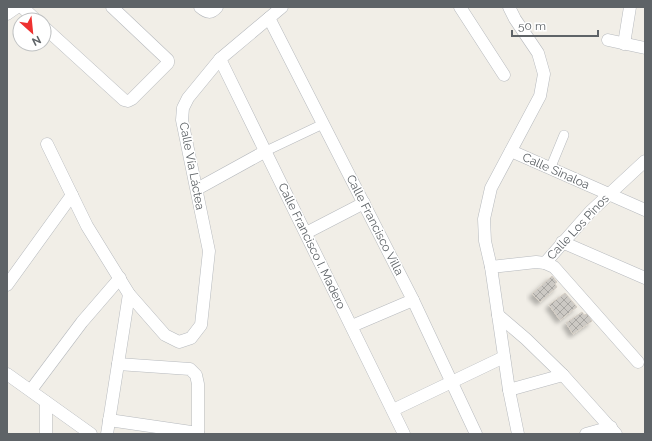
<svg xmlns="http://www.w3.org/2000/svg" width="652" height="441" viewBox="0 0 652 441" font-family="Raleway,sans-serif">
<defs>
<pattern id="building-cross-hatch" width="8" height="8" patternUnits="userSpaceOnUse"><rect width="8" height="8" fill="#ccc9c4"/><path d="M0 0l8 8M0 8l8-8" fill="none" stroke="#a9a7a3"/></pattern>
<filter id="shadow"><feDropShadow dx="-3.5" dy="3.5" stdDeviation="2" flood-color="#0004"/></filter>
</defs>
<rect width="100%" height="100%" fill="#f1eee7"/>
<!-- building -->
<g fill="url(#building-cross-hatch)" stroke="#d6cfc5" filter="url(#shadow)">
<polygon points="552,276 557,282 555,284 557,287 540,302 532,294"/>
<polygon points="565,293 577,307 560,320 549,305"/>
<polygon points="582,312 584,315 587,314 592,321 573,334 566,323"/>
</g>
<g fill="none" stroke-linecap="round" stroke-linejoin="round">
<!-- pedestrian casing -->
<g stroke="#b7babe" stroke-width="10">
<g id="pedestrian">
<polyline points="266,151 323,124"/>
<polyline points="550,169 564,135"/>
</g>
</g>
<!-- minor casing -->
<g stroke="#b7babe" stroke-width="13">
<g id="minor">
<polyline points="22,7 36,20"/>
<path d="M200,7C207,13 211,14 217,7"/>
<polyline points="460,7 504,75"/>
<polyline points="509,7 515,19 538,53 544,74 540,96 491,188 484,219 485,241 491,267 509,390 518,434"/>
<polyline points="7,14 17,7"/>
<polyline points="269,18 413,300 476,434"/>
<polyline points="44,27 124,100 128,101 132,99 168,63 168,60 112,7"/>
<polyline points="608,40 645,48"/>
<polyline points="624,44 630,7"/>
<polyline points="220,59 404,434"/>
<polyline points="47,144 87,226 129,294 165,335 179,342 191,338 201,325 209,251 182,120 183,108 188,98 220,59 282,7"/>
<polyline points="511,151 645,210"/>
<polyline points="197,189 266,151"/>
<polyline points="306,233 364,203"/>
<polyline points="562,242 645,278"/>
<polyline points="545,263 590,212 645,161"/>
<polyline points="491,267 536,262 545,263 554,267 638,362"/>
<polyline points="7,285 72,195"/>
<polyline points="498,315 526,339 563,375 616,434"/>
<polyline points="352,326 413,300"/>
<polyline points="118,364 190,369 196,375 198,384 198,434"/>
<polyline points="7,374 91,434"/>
<polyline points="31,390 82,322 120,278"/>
<polyline points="509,390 563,375"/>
<polyline points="393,410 504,357"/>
<polyline points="109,420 198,433"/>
<polyline points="46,434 46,402"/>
<polyline points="107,434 129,294"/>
<polyline points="586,434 611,427"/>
</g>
</g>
<!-- pedestrian -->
<use href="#pedestrian" stroke="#fff" stroke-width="9"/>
<!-- minor -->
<use href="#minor" stroke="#fff" stroke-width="12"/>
</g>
<g text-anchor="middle" stroke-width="3" stroke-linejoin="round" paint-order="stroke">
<!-- street labels -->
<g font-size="12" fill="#5e6367" stroke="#fff">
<text transform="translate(192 166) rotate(79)" y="4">Calle Vía Láctea</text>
<text transform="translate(556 171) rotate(24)" y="4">Calle Sinaloa</text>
<text transform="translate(375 225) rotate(63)" y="4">Calle Francisco Villa</text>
<text transform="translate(578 227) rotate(-47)" y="4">Calle Los Pinos</text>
<text transform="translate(312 246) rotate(64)" y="4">Calle Francisco I. Madero</text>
</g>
</g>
<!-- border -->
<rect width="652" height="441" fill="none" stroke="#5e6367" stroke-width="16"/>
<!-- north arrow -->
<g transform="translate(32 32) rotate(153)"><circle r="19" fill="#ffffff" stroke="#bfc1c2"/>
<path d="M0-3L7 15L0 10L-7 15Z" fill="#ee3130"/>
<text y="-6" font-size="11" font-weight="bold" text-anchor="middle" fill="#5e6367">N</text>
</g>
<!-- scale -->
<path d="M512 30v6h86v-6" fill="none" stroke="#5e6367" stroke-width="2"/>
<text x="518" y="30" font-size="12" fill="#5e6367" stroke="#ffffff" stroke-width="3" paint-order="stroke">50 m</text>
</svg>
